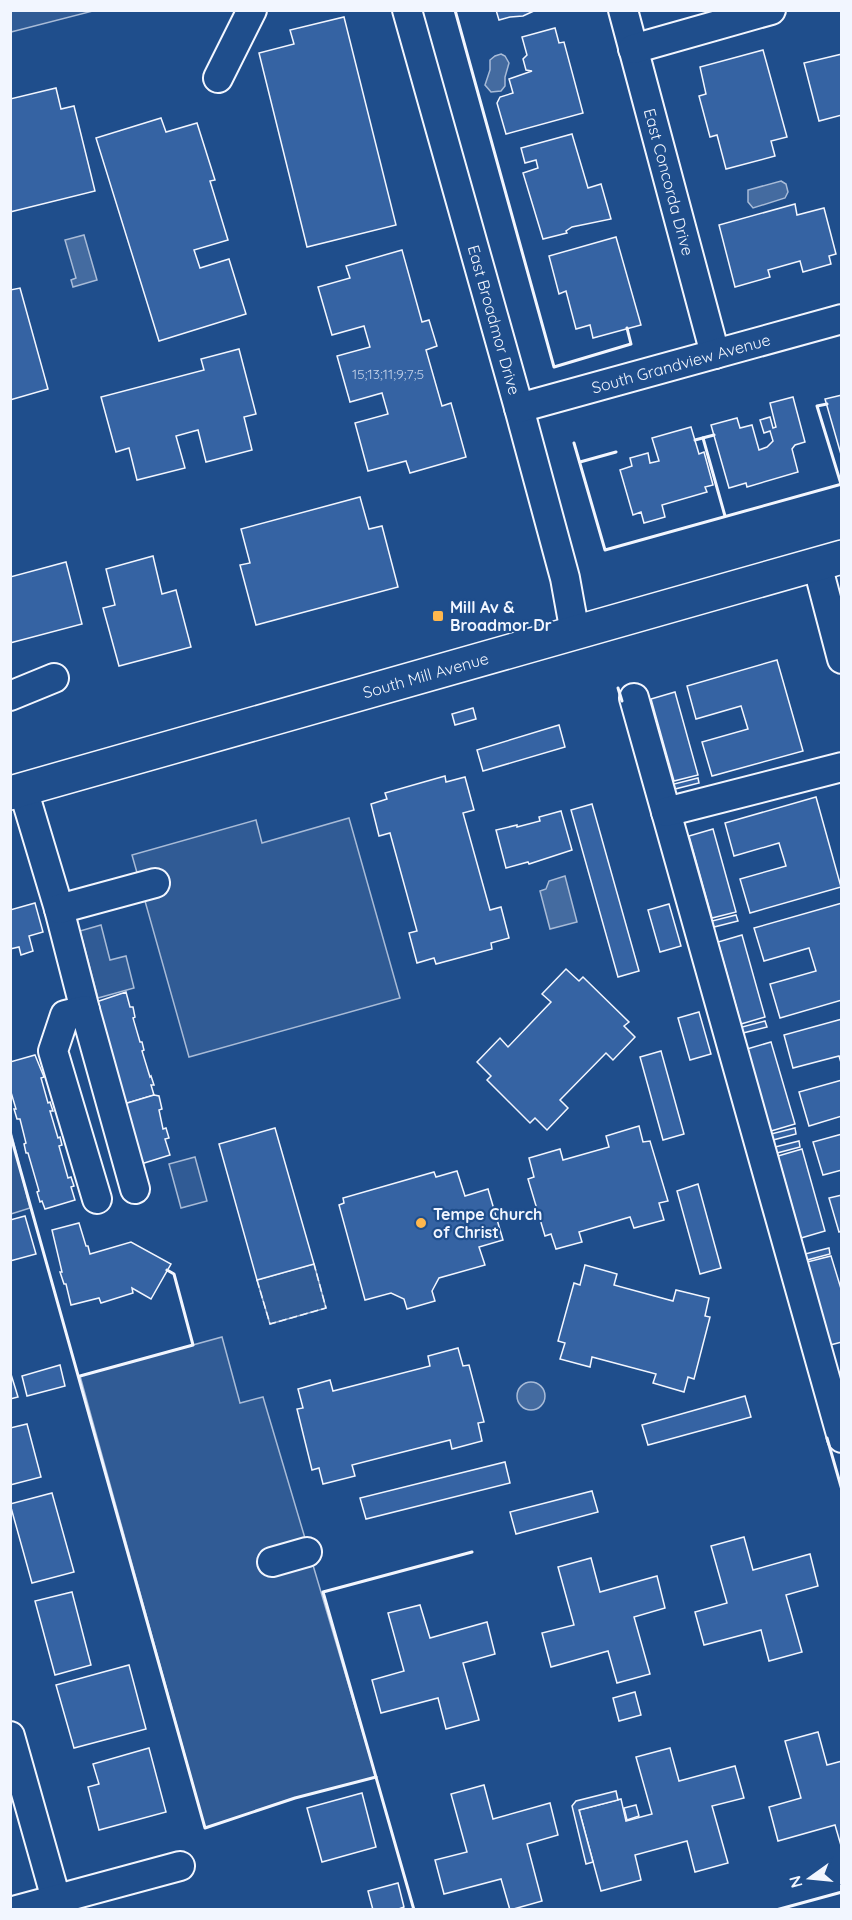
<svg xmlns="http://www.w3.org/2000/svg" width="852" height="1920" viewBox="0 0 852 1920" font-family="Quicksand,sans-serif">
<rect width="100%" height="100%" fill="#1f4e8c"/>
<!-- built -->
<g fill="#305b95" stroke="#a8bbd7" stroke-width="1.5">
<polygon points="11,10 93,10 93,11 11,32"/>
<polygon points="349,818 400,998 189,1057 132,855 256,820 262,843"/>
<polygon points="101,925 110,960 126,956 134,988 98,998 80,931"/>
<polygon points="11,1132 30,1208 11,1214 10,1214"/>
<polygon points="195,1157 207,1201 181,1208 169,1164"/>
<polygon points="314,1264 326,1308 270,1324 257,1280"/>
<polygon points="222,1337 240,1403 263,1397 376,1777 295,1798 205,1828 80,1376"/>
</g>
<!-- water -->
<g fill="#446ba0" stroke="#a8bbd7" stroke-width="1.5">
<polygon points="501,54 505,56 509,63 505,77 505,86 501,91 491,92 485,85 490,70 490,60 495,56"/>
<polygon points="781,181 786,184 788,192 785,198 753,208 748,202 748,190"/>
<polygon points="84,235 97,280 73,287 71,280 76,278 65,240"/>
<polygon points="565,876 577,922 550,929 540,891 546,889 549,881"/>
<circle cx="531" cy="1396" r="14"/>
</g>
<!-- building -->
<g fill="#3563a3" stroke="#f2f6ff" stroke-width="1.5">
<polygon points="496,10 536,10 523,16 510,17 499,20"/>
<polygon points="344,17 396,225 307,247 259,53 294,44 290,30"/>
<polygon points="555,28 559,43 564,42 583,113 506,134 497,103 500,97 513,93 509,79 532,71 526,70 523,59 527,55 522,37"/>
<polygon points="763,50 787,137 771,141 775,156 726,169 717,135 710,137 699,96 706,94 700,67"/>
<polygon points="842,54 842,115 819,121 804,63"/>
<polygon points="56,88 61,109 74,106 95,191 10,212 10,99"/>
<polygon points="161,118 166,132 197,123 215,180 210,181 228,240 194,250 200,268 229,259 246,314 159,341 96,138"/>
<polygon points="572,134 588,188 601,184 611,219 572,227 566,231 567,233 543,239 523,173 538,168 536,160 525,163 521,148"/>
<polygon points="795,204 797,215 824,208 836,254 829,256 831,264 803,272 800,261 768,270 770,277 735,287 719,225"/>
<polygon points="616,237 641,325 593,338 590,325 576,329 566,291 559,294 549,256"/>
<polygon points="402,250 422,322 429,320 437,346 426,350 442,406 451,403 466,457 410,473 406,461 368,471 355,423 388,414 382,393 350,402 337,356 370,347 364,326 332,335 318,287 350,278 346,266"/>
<polygon points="20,288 48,389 10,400 10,290"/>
<polygon points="239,349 256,414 244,417 252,450 206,462 198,430 176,436 185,468 137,480 129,448 116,452 101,397 204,370 201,359"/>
<polygon points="842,395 842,458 825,399"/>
<polygon points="793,397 805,442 795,445 792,449 798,472 747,487 746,483 729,488 711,425 737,418 740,428 752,425 759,450 767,447 773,441 770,431 764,433 760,420 770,417 773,428 776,427 770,403"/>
<polygon points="691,427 699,454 704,452 713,485 705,487 707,492 662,505 665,517 644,523 641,512 633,515 620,470 632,466 630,458 648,453 650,463 659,461 652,438"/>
<polygon points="360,497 369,529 382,526 398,587 256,625 240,565 250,563 241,529"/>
<polygon points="153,556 162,594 176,590 191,647 119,666 103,608 115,605 106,569"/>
<polygon points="66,562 82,624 10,643 10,577"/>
<polygon points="777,660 803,751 712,776 702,742 748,729 741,706 696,719 687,686"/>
<polygon points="675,692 698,775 674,781 651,699"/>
<polygon points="473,708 476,719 455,725 452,714"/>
<polygon points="559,725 565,747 483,771 477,750"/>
<polygon points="445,776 446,782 465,777 474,810 463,813 490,910 501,907 509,938 491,943 492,949 436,964 434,958 417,963 409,933 417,931 390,833 379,836 371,804 387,799 385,793"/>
<polygon points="698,778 699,783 675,789 674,784"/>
<polygon points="816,797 841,887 750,913 740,879 786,866 779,843 734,856 725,823"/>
<polygon points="592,804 639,971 618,977 571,810"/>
<polygon points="561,811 572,850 529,864 528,862 506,868 496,830 517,825 517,827 540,821 539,817"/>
<polygon points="713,829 736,912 712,918 689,836"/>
<polygon points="35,903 43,932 29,936 33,951 21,955 19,947 10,949 10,910"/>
<polygon points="842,903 842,1000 780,1018 770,984 816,971 809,948 764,961 754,928"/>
<polygon points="669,904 681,946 660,952 648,910"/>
<polygon points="736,915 738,921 714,927 712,921"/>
<polygon points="742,935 765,1017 741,1024 718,942"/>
<polygon points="566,969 579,981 583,977 629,1022 624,1026 635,1037 613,1060 606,1053 560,1100 568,1108 547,1130 535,1118 530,1123 487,1080 491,1076 477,1062 500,1038 508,1047 551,1002 542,994"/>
<polygon points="126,992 130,1007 133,1007 135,1017 133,1018 140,1042 142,1042 144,1050 142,1051 150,1077 151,1076 154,1085 151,1085 154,1095 124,1104 96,1002"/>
<polygon points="699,1012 711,1054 690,1060 678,1018"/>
<polygon points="842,1019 842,1066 839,1056 793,1068 784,1035"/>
<polygon points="765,1021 767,1027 743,1033 742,1027"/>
<polygon points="771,1042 795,1124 771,1131 747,1049"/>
<polygon points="661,1051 684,1134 663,1140 640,1057"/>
<polygon points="35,1055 44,1077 41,1078 48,1103 50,1102 53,1111 50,1111 58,1138 60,1137 62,1145 59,1146 68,1178 71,1177 74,1186 71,1187 75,1200 45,1209 42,1201 40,1202 37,1192 39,1191 28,1153 26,1153 24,1144 26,1143 20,1119 17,1119 14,1109 16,1109 10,1089 10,1062"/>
<polygon points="842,1080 842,1116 809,1126 799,1092"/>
<polygon points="154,1095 159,1096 162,1109 159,1110 163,1129 166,1128 169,1138 165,1139 170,1155 141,1164 124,1104"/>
<polygon points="639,1126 643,1142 650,1141 668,1201 659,1203 664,1220 634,1228 630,1217 579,1232 582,1242 556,1249 551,1234 545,1236 528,1179 534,1177 529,1158 560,1149 563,1160 609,1147 606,1136"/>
<polygon points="275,1128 314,1264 257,1280 219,1144"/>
<polygon points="795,1128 796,1134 773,1140 771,1134"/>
<polygon points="842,1134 842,1170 823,1175 813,1142"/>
<polygon points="799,1141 800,1147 777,1153 775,1147"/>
<polygon points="802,1149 825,1231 801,1238 778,1156"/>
<polygon points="457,1171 465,1196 488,1189 503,1240 479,1247 485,1265 439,1278 432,1291 435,1301 407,1309 404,1299 391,1293 365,1300 339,1205 344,1203 343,1198 434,1172 436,1177"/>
<polygon points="698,1184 721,1268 700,1274 677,1191"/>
<polygon points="842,1195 842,1231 839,1232 829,1198"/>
<polygon points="25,1216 36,1254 10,1261 10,1220"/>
<polygon points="79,1223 86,1246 88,1246 90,1254 131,1242 171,1264 151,1299 132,1288 133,1293 101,1303 99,1298 71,1305 66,1284 64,1284 60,1272 62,1272 52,1230"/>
<polygon points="829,1248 830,1254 807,1260 805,1254"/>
<polygon points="831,1256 842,1292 842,1342 830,1345 807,1262"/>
<polygon points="585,1265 617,1274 614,1285 673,1301 676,1290 709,1298 705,1316 710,1317 694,1379 688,1377 684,1392 653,1383 656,1374 592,1357 590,1367 560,1359 565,1343 558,1341 574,1283 580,1285"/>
<polygon points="458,1348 463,1366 469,1365 484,1422 478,1423 482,1441 452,1449 450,1440 352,1465 355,1476 323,1484 319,1468 312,1470 297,1409 303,1408 298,1389 330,1380 333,1391 430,1366 428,1356"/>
<polygon points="60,1365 65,1386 27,1396 22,1376"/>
<polygon points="10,1371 18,1397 10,1399"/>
<polygon points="745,1396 751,1417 648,1445 642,1425"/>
<polygon points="27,1424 41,1477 10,1485 10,1428"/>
<polygon points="505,1462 510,1483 366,1519 360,1498"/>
<polygon points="592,1491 598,1512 516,1534 510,1512"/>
<polygon points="52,1493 74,1572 32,1583 10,1504"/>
<polygon points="744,1537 753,1570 810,1554 818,1586 786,1595 802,1652 769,1661 761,1630 704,1645 695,1612 727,1603 711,1546"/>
<polygon points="591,1558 600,1592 657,1576 665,1608 634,1617 650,1674 617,1683 608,1651 551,1667 542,1633 574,1625 558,1567"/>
<polygon points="72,1592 91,1665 55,1675 35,1601"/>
<polygon points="420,1605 430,1638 487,1622 495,1654 463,1663 479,1720 446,1729 438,1698 381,1713 372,1680 404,1671 388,1613"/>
<polygon points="129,1665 146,1729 74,1748 56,1685"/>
<polygon points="635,1692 641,1715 619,1721 613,1698"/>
<polygon points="818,1732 827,1765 842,1761 842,1849 835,1825 778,1841 769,1807 801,1798 785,1741"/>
<polygon points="149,1748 166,1812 99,1830 88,1787 99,1784 93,1764"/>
<polygon points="670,1748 679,1781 735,1766 744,1798 712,1806 728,1863 695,1872 687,1841 635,1855 641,1880 601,1891 579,1810 621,1799 626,1821 652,1814 636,1757"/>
<polygon points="484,1785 493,1819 550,1803 558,1835 527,1844 542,1901 510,1910 501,1879 444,1894 435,1860 467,1852 451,1794"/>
<polygon points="616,1791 618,1800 579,1810 593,1862 586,1864 572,1806 576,1801"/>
<polygon points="362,1793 376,1847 322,1862 307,1808"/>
<polygon points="636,1805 639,1816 627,1820 624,1808"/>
<polygon points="398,1883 404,1907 396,1910 373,1910 368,1891"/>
</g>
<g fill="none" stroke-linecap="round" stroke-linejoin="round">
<!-- minor casing -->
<g stroke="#f2f6ff" stroke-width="32">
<g id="minor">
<path id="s1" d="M407,10L519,408L565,578L575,633"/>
<path id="s2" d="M623,10L715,354"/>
<polyline points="633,49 771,10"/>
<polyline points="218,78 252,10"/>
<path id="s3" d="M519,408L842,319"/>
<polyline points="817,564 842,659"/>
<polyline points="10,696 54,678"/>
<polyline points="634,698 842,1438"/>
<polyline points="23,789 59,909 85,1010"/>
<polyline points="666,812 842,767"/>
<polyline points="59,909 155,883"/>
<polyline points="97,1199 53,1051 65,1015 85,1010 135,1189"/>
<polyline points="272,1562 307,1552"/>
<polyline points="10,1736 56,1899"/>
<polyline points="17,1910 180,1866"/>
</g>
</g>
<!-- major casing -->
<g stroke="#f2f6ff" stroke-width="36">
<g id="major">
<path id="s4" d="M10,793L842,557"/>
</g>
</g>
<!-- minor -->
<use href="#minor" stroke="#1f4e8c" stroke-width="28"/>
<!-- major -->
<use href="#major" stroke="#1f4e8c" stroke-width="33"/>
<!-- fence -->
<polyline stroke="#f2f6ff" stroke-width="1.5" stroke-dasharray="8 3" stroke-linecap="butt" points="257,1280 270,1324 326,1308 314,1264"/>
<!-- wall -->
<g stroke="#f2f6ff" stroke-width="3">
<polyline points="455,10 554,367 631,344 627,328"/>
<polyline points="827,404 817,406 841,484"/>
<polyline points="703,438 725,516"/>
<polyline points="695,440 714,435"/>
<polyline points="574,443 605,550 842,484"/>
<polyline points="580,462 616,452"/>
<polyline points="618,688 622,701"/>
<polyline points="10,1133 205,1828 295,1798 376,1777"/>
<polyline points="80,1376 193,1345 174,1274 167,1270"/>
<polyline points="827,1438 842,1490"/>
<polyline points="414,1910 323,1592 472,1552"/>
<polyline points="776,1910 842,1892"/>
</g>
</g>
<!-- markers -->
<g fill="#ffb74d" stroke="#1f4e8c" stroke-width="2">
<rect x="432" y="610" width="12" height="12" rx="3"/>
<circle cx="421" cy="1223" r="6"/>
</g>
<g text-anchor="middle" stroke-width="4.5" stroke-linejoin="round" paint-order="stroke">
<!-- number labels -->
<g font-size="14" fill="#c3d1e8">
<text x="388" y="379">15;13;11;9;7;5</text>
</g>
<!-- street labels -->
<g font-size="16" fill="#f2f6ff" stroke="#1f4e8c">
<text dy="6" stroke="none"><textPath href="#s2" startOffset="178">East Concorda Drive</textPath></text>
<text dy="6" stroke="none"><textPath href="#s1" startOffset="322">East Broadmor Drive</textPath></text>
<text dy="6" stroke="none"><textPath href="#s3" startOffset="168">South Grandview Avenue</textPath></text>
<text dy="6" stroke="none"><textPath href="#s4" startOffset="432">South Mill Avenue</textPath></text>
</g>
<!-- poi labels -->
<g font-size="16" font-weight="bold" fill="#f2f6ff" stroke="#1f4e8c" text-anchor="start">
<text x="450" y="613">Mill Av &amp;<tspan x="450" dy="18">Broadmor Dr</tspan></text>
<text x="433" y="1220">Tempe Church<tspan x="433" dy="18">of Christ</tspan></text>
</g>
</g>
<!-- border -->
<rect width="852" height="1920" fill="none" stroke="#f2f6ff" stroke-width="24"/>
<!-- north arrow -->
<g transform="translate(810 1878) rotate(255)" stroke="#1f4e8c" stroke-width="4.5" paint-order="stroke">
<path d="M0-4.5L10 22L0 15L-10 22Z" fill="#f2f6ff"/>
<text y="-9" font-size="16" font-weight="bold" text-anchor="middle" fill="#f2f6ff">N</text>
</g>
</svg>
